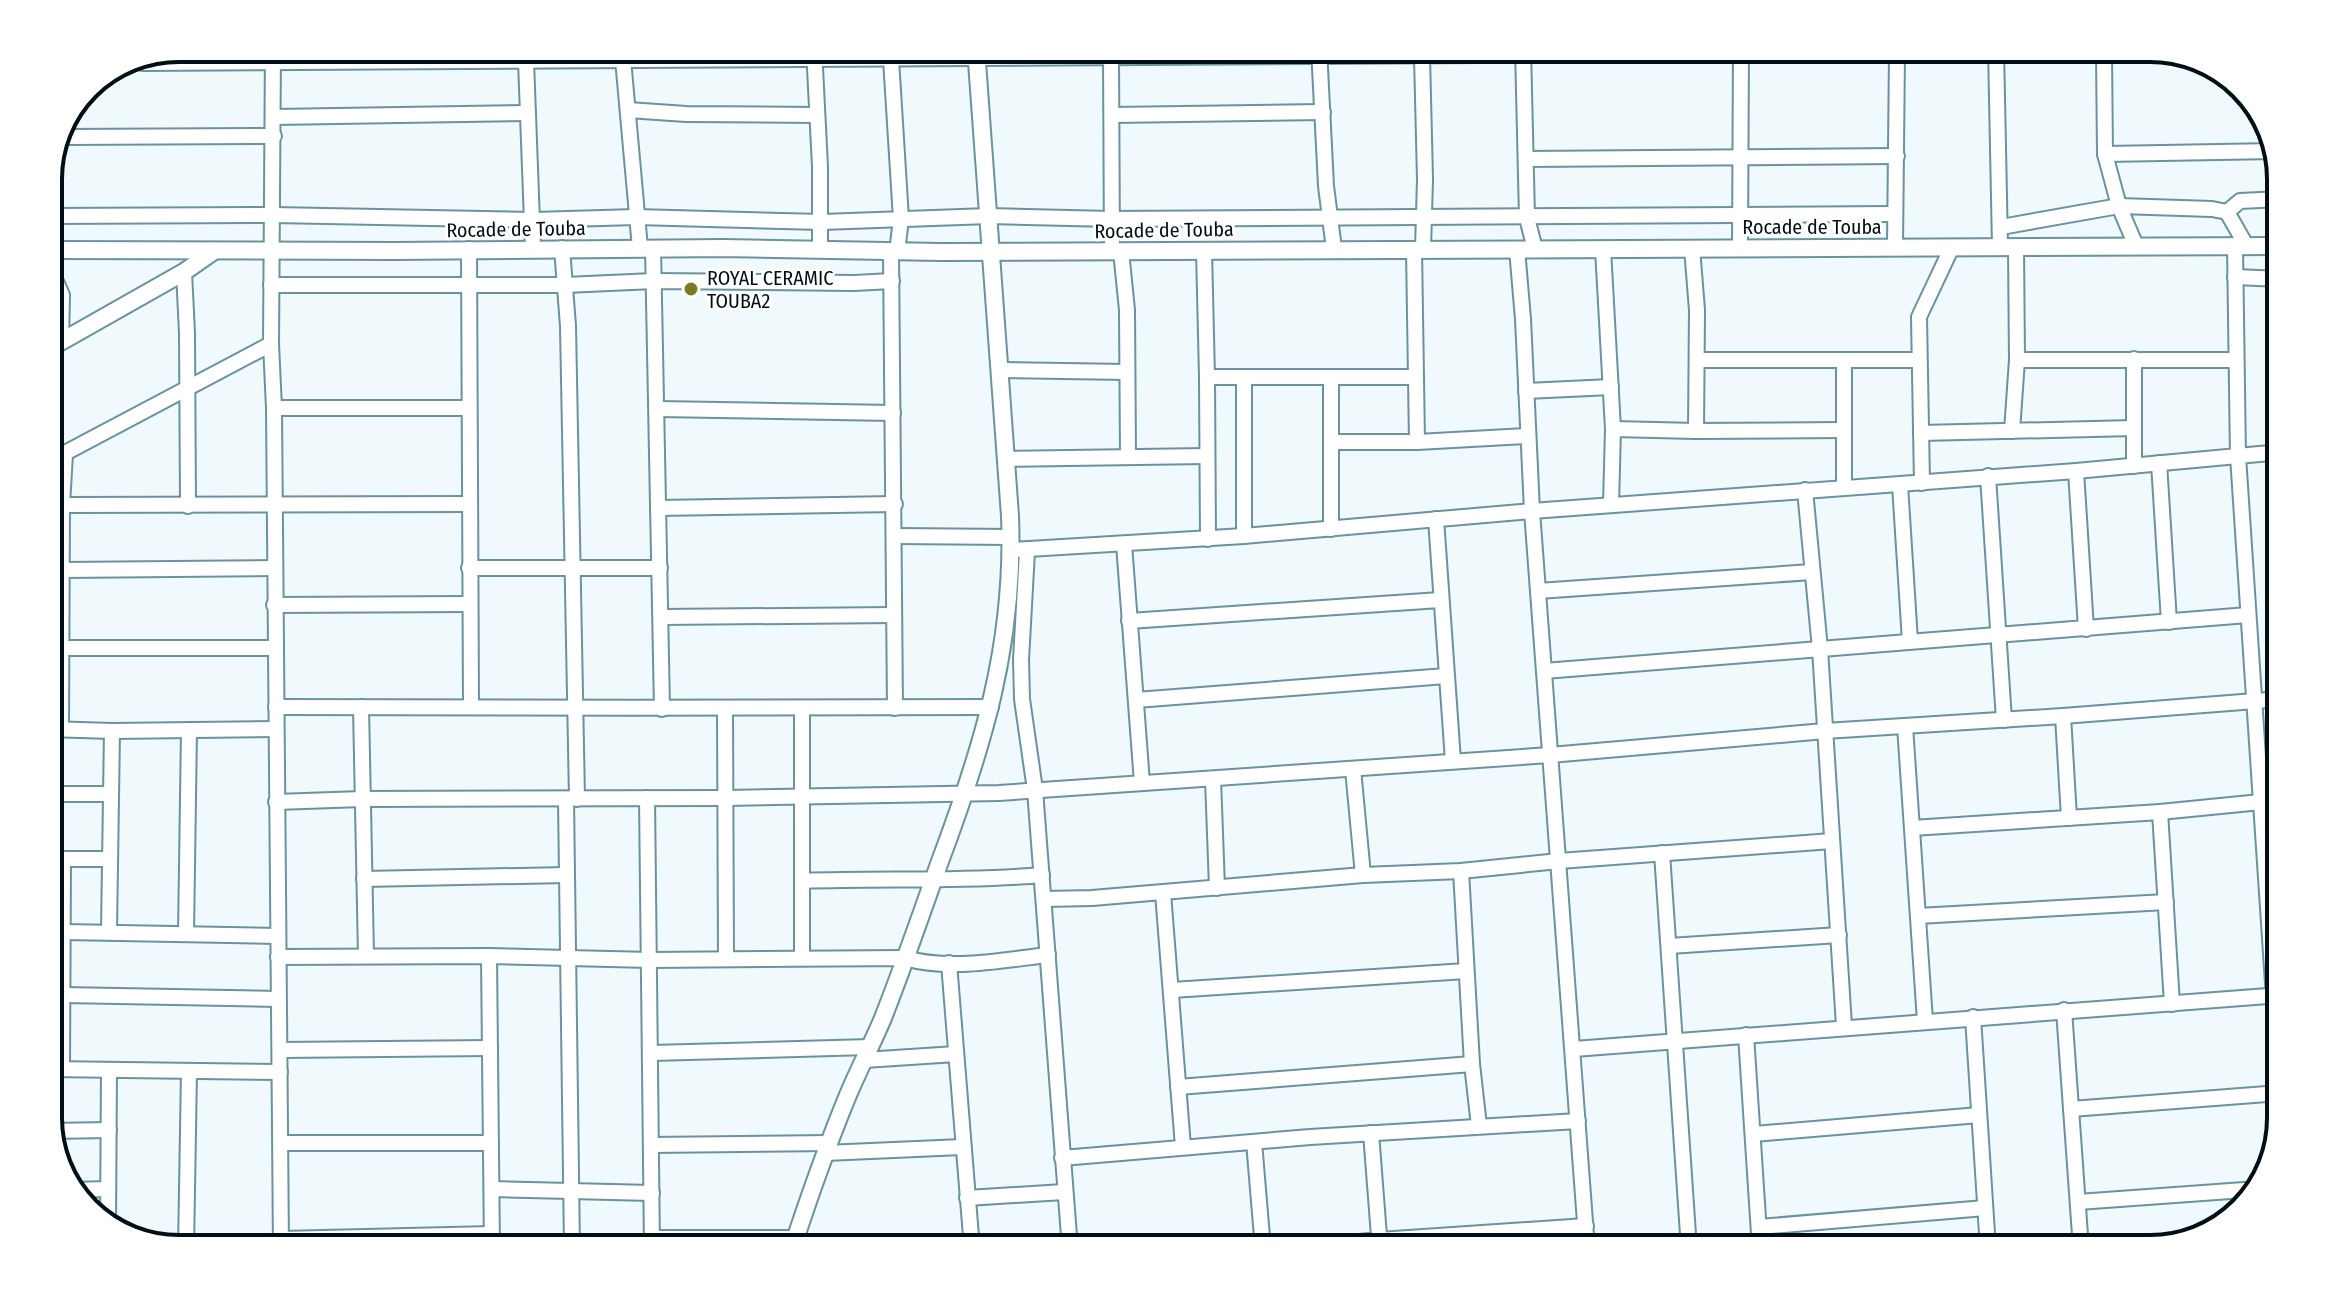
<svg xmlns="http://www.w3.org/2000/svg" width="2329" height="1297" viewBox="0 0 2329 1297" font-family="'Fira Sans Condensed',sans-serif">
<rect width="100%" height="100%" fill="#f0f9fb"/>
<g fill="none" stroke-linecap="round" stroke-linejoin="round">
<!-- minor casing -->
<g stroke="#6a939f" stroke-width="18">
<g id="minor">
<polyline points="273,48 271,344 274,408 281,1249"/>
<polyline points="622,48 640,248"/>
<polyline points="814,48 820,167 820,250"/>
<polyline points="1319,48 1326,186 1334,249"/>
<polyline points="1523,48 1527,218 1535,249"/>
<polyline points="1996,48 2000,247"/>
<polyline points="2104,52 2105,154 2119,206 2136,246"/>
<polyline points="1422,56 1425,179 1423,249"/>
<polyline points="1111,57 1112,251"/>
<polyline points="891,59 901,219 897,252"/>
<polyline points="526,61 533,249"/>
<polyline points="143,63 2162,51"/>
<polyline points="628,110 686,114 817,115"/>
<polyline points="1112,115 1323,112"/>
<polyline points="274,117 528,113"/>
<polyline points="64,137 274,136"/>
<polyline points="2105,154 2275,151"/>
<polyline points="1527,159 1897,156"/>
<polyline points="2227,212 2240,201 2281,199"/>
<polyline points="48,216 273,215 533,220 636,217 822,222 989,216 1112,219 1895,214"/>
<polyline points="2001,227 2119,206 2212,209 2227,212 2247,247"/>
<polyline points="1895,246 1897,53"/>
<polyline points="1740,247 1741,48"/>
<polyline points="2235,247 2238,456 2281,1104"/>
<polyline points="562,248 568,326 577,799"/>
<polyline points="653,248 662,709"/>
<polyline points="1692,248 1697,310 1696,431"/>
<polyline points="469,249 471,706"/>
<polyline points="1414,249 1417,442"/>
<polyline points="1517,249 1523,319 1532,511 1587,1249"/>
<polyline points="1603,249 1613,429 1611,505"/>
<polyline points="1204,250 1207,377 1208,539"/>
<polyline points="1121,251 1127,310 1128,456"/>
<polyline points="891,252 895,708"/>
<polyline points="48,264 62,295 61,342"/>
<polyline points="184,272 187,333 188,506"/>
<polyline points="2235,277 2281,279"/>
<polyline points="271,285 565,285 654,281 854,283 892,281"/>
<polyline points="1698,360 1918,360"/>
<polyline points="2017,360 2236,360"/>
<polyline points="1000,370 1127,372"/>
<polyline points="1207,377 1416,377"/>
<polyline points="1331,378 1331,529"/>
<polyline points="1526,391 1611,387"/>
<polyline points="274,408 469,408"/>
<polyline points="658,409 893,413"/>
<polyline points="1613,429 1696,431 1844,430"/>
<polyline points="2012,431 2017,360 2016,247"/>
<polyline points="1921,433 2134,428"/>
<polyline points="1331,442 1417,442 1528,436"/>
<polyline points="1006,459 1207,456"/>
<polyline points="48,462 271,344"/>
<polyline points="2159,463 2169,622"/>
<polyline points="2134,466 2134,359"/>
<polyline points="2076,471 2086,629"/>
<polyline points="1988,476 2004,720"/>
<polyline points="1922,483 1919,317 1951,249"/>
<polyline points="1900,485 1910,641"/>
<polyline points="1844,488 1844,360"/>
<polyline points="1805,490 1820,649 1844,1026"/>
<polyline points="62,505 470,504"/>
<polyline points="658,508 895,504"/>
<polyline points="1436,519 1453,761"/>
<polyline points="896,536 1011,537"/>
<polyline points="1244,536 1244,377"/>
<polyline points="1124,544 1142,783"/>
<polyline points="1011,550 1244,536 1532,511 2076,471 2281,452"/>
<polyline points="1027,551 1021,660 1022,699 1035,790 1070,1249"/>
<polyline points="469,568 660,568"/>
<polyline points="62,570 274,568"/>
<polyline points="1538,591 1812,572"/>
<polyline points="274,605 469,604"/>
<polyline points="662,617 894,615"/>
<polyline points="1129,621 1440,600"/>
<polyline points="61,648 275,648"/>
<polyline points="1544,671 2248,615"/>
<polyline points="1136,700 1446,676"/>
<path d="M276,707C514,707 753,709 991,707"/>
<polyline points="361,707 366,956"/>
<polyline points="725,709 726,959"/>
<polyline points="2063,716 2069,818"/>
<polyline points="1905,726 1925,1021"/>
<polyline points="48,729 112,731 276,729"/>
<polyline points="61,729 62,505 65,454"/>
<polyline points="1353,769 1363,875"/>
<polyline points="1213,779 1217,888"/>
<polyline points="48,794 111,794"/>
<polyline points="647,798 652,1249"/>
<polyline points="566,799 572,1249"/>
<polyline points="276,802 362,799 726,798 999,793 1550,755 1825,731 2063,716 2281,699"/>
<polyline points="2160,812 2172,1004"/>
<polyline points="1912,828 2160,812 2281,800"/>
<polyline points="1662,853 1689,1249"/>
<polyline points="48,859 110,859"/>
<polyline points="1461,871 1472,1064 1479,1126"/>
<polyline points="364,879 566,875"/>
<path d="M803,881C883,878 962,882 1042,875"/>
<polyline points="1163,893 1183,1147"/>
<polyline points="1044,899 1092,898 1363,875 1461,871 1559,861 1832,841"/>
<polyline points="1918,916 2166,902"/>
<polyline points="64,932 277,936"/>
<polyline points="109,932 112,731"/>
<polyline points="186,934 189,730"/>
<polyline points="1669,946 1839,935"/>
<polyline points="489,956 492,1249"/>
<path d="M278,957L489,956L650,960L905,958C950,971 1002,960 1048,955"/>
<polyline points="802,958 802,710"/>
<polyline points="949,963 972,1249"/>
<polyline points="1172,990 1466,971"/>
<polyline points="63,995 278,999"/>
<polyline points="2064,1010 2081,1249"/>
<polyline points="1973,1017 1988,1249"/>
<polyline points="1746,1035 1760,1249"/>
<polyline points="1574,1049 2281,995"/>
<polyline points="280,1050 490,1048"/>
<polyline points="651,1053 870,1047"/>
<polyline points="864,1060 956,1054"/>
<polyline points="48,1069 280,1072"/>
<polyline points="62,1069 63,859"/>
<polyline points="1178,1087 1472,1064"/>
<polyline points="2071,1109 2280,1093"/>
<polyline points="50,1131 109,1130"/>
<polyline points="1371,1133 1380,1249"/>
<polyline points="1754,1134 1979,1115"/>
<polyline points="1254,1142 1263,1249"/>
<polyline points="281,1143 491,1143"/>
<polyline points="651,1145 830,1143"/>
<polyline points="825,1153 962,1147"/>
<polyline points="1062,1158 1310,1137 1578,1121"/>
<polyline points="492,1189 652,1193"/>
<polyline points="72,1190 108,1189"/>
<polyline points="967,1198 1064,1192"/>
<polyline points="2078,1202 2258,1189"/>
<polyline points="108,1225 109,1070"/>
<polyline points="1759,1227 1985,1208"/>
<polyline points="652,1238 796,1238"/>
<polyline points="281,1239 492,1234"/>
<polyline points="186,1249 189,1071"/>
<polyline points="793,1249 972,1243"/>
<polyline points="1292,1249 1379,1240 1586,1226"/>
</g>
</g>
<!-- major casing -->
<g stroke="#6a939f" stroke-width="20">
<g id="major">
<polyline points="48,250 394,251 723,248 941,252 2281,246"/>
<polyline points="48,349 184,272 214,251"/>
<path d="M792,1249C809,1197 827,1146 848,1095C859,1069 872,1044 883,1018C903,967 921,915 939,864C983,747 1015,643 1010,516L976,48"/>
</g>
</g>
<!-- minor -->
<use href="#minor" stroke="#fff" stroke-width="14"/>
<!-- major -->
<use href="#major" stroke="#fff" stroke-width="16"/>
</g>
<!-- markers -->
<circle fill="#7a7b23" stroke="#fff" stroke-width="3" cx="691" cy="289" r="8"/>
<g text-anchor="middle" stroke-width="6" stroke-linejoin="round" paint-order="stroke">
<!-- street labels -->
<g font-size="20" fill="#020f14" stroke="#fff">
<text x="1812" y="234">Rocade de Touba</text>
<text transform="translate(516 229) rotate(-1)" y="7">Rocade de Touba</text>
<text transform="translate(1164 230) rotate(-1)" y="7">Rocade de Touba</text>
</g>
<!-- poi labels -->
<g font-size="20" fill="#020f14" stroke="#fff" text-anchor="start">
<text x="707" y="285">ROYAL CERAMIC<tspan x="707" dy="23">TOUBA2</tspan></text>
</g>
</g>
<!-- crop -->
<path d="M0 0H2329V1297H0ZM179 62H2150A117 117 0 0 1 2267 179V1118A117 117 0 0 1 2150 1235H179A117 117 0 0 1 62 1118V179A117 117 0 0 1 179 62Z" fill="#fff" fill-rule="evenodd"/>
<path fill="none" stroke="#020f14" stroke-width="4" d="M179 62H2150A117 117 0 0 1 2267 179V1118A117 117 0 0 1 2150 1235H179A117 117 0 0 1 62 1118V179A117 117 0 0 1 179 62Z"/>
</svg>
